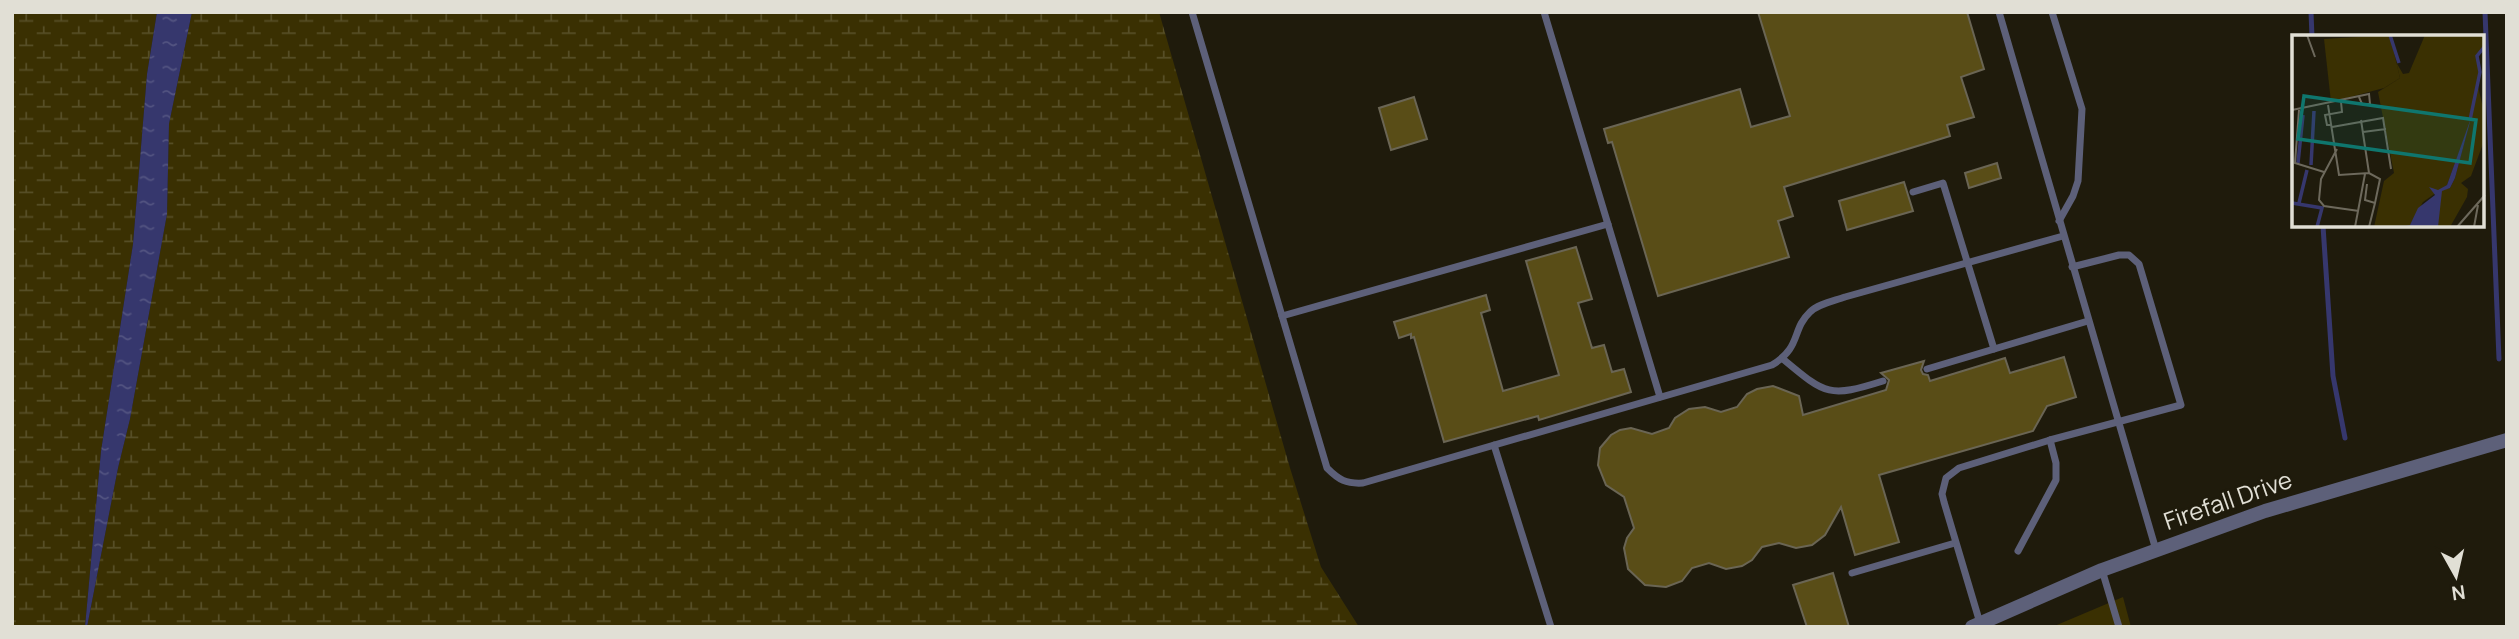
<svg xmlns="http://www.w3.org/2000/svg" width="2519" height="639" viewBox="0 0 2519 639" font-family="Manrope,sans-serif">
<defs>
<pattern id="wetland-marsh" width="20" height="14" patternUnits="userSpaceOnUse" patternTransform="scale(1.75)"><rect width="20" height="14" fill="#3a3002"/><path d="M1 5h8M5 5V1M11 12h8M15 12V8" fill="none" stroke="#564e26"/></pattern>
<pattern id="water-ripples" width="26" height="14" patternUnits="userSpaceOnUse" patternTransform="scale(1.75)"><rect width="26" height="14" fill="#36376d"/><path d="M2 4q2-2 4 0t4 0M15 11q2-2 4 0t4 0" fill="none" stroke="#535481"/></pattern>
</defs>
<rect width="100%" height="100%" fill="#1f1b0c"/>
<!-- wetland -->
<g fill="url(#wetland-marsh)">
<polygon points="12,12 157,12 147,74 133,244 101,451 85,627 12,627"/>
<polygon points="192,12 1159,12 1290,468 1321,567 1359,627 87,627 118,468 130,419 167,214 169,124"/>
</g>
<!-- park -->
<polygon fill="#3a3002" points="2123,597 2131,627 2052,627"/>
<!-- water -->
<polygon fill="url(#water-ripples)" points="157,12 192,12 169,124 167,214 130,419 118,468 87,627 85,627 101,451 133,244 147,74"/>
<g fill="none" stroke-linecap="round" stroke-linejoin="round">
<!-- stream -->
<g stroke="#36376d" stroke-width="5">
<polyline points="2311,12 2312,37"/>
<polyline points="2485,12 2499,359"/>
<polyline points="2323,226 2333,376 2345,438"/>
</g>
</g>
<!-- building -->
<g fill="#594d17" stroke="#6a6554" stroke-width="2">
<polygon points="1758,12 1967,12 1984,69 1961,77 1974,117 1947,125 1950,136 1784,187 1793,216 1778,221 1789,257 1658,296 1612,142 1608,143 1604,129 1740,89 1751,127 1790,116"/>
<polygon points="1414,97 1427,139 1391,150 1379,108"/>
<polygon points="1997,163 2001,178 1969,188 1965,173"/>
<polygon points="1904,182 1913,211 1847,230 1839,201"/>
<polygon points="1576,247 1592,299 1578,303 1592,348 1604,345 1612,372 1624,369 1631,392 1539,420 1538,416 1444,442 1414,337 1411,338 1411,334 1399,338 1394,322 1486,295 1490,310 1481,313 1503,391 1559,375 1526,261"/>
<polygon points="2064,357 2076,397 2047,406 2033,431 1879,475 1899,542 1855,555 1841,507 1825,535 1812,545 1796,548 1779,543 1762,547 1752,560 1742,566 1726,569 1709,563 1692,568 1682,581 1666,587 1645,585 1628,569 1624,548 1627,538 1634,528 1624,497 1606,485 1598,465 1600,448 1611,435 1620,430 1631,428 1652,434 1669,428 1675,418 1689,409 1705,407 1721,412 1737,407 1747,394 1757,389 1773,386 1799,396 1803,415 1886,390 1889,380 1881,373 1924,361 1921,370 1923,374 1928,375 1930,381 2005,358 2010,373"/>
<polygon points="1833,573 1849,627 1807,627 1793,585"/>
</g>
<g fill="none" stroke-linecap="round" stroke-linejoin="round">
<!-- lane -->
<g stroke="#5d6079" stroke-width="7">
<path d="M1192,12L1327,468C1339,480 1346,484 1363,483L1772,365C1802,347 1791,330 1810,312C1818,304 1834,301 1845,297L2063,236"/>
<polyline points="1544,12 1660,397"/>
<polyline points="1999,12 2156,550"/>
<polyline points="2052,12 2082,109 2078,181 2073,196 2059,221"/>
<polyline points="1913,192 1943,183 1994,349"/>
<polyline points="1282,316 1608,224"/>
<path d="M1783,359C1826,395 1829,398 1883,381"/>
<polyline points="1927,369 2088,321"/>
<polyline points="1494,445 1551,627"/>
<polyline points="2018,551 2056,480 2056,463 2050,440"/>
<polyline points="2102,570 2119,627"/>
<polyline points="1852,573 1955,543"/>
<polyline points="1980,623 1944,502 1942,494 1946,478 1959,468 2050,440 2181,405 2139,264 2129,255 2119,255 2072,267"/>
</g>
<!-- street -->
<polyline stroke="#5d6079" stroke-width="14" points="1972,627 2102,570 2265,511 2507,440"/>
</g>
<g text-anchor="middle" stroke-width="5" stroke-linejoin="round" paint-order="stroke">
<!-- street labels -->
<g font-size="24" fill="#e1dfd5" stroke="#1f1b0c">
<text transform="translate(2228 501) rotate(-19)" y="8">Firefall Drive</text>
</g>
</g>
<!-- overview -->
<g transform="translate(2292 35)">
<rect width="192" height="192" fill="#1f1b0c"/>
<path d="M133,0H192V14L185,23L188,38L185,47L192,77V106L179,141L169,148L176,154L175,162L158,192H146L145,171L150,155L158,153L163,143L176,93L155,150L131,167L118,190L82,192L92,146L102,138L86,57L108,43L104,27L111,39L117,38Z" fill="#3a3002"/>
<path d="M98,0L108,43L92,53L39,67L32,4Z" fill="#3a3002"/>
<path d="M179,83L163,143L158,153L150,156L146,192H110L118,190L126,173L143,160L137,152L146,155L155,150Z" fill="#36376d"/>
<path fill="none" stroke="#36376d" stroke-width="3.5" d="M98,0L107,28M178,85L188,37L185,21L193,11M6,128L11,80M19,130L22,76M0,168L30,173L25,192M7,168L15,135"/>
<path fill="none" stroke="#6d695c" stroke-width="2" d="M15,0L23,22M36,70L47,140L77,138L88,144L83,168L73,165L75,149M0,75L77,59L78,69H70L67,62M7,75L3,128L32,137M69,85L77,138M39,90H35L33,80L50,77L49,67M40,92L91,83L99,134M71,97L94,94M45,114L29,144L27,165L32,171L67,176M63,192L73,139M77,192L83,168M165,192L193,160M182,192L186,170"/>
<path fill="#0f766e" fill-opacity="0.15" stroke="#0f766e" stroke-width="3.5" d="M12,61L184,85L178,128L6,104Z"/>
<rect width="192" height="192" fill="none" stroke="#e1dfd5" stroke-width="3.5"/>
</g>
<!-- border -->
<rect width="2519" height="639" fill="none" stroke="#e1dfd5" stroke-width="28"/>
<!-- north arrow -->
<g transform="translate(2456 576) rotate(172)" stroke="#1f1b0c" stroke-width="5" paint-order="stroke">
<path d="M0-5L12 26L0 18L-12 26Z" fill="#e1dfd5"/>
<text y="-10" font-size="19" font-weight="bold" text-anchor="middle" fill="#e1dfd5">N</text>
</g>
</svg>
